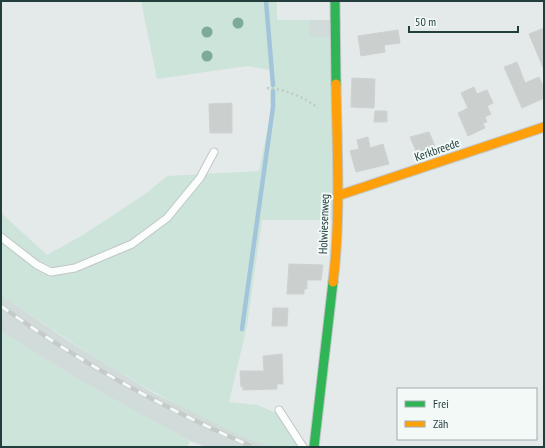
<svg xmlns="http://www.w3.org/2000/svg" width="545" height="448" viewBox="0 0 545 448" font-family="'PT Sans Narrow',sans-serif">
<rect width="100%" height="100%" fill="#e4e9e9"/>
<!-- built -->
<g fill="#d1dbda">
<polygon points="309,20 341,20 340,37 309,37"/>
<polygon points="1,295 70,342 155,394 259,442 275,447 206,447 190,441 82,382 1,331"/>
</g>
<!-- green -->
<g fill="#cce4da">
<path d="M141,1H277V20H309L310,37H340L339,220H262L247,326L229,402L257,405L276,413L298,447C290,447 281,448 273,447C247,440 222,427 198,415C128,381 65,338 1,295V213L47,255L83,235L148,192L167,176L259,171L271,113L270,70L247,66L157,79Z"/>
<polygon points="1,331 82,382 190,441 187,447 1,447"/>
</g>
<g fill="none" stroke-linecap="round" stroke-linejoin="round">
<!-- stream -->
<g stroke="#a3c5da" stroke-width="4.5">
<polyline points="266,1 273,85"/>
<polyline points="242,329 273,107 273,91"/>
</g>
</g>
<!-- building -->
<g fill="#cbd0cf" stroke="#ccd2d2">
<polygon points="544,28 544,70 529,34"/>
<polygon points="398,30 400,43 384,45 385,52 361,56 358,36"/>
<polygon points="517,62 525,83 539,77 544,88 544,98 522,108 504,67"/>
<polygon points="352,78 375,79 374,108 351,107"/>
<polygon points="474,87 477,94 487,90 493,103 487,106 491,114 485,117 487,122 483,123 485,128 468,136 458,113 468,108 461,93"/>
<polygon points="232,103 232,133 210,133 209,104"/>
<polygon points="375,111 387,111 387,122 374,122"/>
<polygon points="429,132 435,146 417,153 410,137"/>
<polygon points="368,137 370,148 383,144 389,164 356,172 350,151 359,149 357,140"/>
<polygon points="289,264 323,265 321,280 307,280 307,289 304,289 304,294 287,294"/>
<polygon points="273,308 288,308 287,326 272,326"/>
<polygon points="282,354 283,384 277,384 277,389 243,390 243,386 241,387 240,371 264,371 263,356"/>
</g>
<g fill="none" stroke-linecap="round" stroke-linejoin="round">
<!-- lane casing -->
<g stroke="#c1c6c6" stroke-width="9">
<g id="lane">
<polyline points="1,237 37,265 51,272 75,268 132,244 167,218 200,178 214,152"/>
<polyline points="279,410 303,447"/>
</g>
</g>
<!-- fast casing -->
<g stroke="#bfc7c7" stroke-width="11">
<g id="fast">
<polyline points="335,1 336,84"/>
<polyline points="314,447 333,282"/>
</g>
</g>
<!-- slow casing -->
<g stroke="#bfc7c7" stroke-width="11">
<g id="slow">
<polyline points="337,196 544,127"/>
<path d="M333,282C341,217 337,150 336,84"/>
</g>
</g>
<!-- path -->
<path stroke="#c0cac9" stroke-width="2.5" stroke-dasharray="2 3" stroke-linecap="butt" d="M267,88C285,89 304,97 318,108"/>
<!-- lane -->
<use href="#lane" stroke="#fbfcfc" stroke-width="7"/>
<!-- fast -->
<use href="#fast" stroke="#30b455" stroke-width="9"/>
<!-- slow -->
<use href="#slow" stroke="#ff9f0a" stroke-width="9"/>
<!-- rail casing -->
<g stroke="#c6cbca" stroke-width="4.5">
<path id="rail" d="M1,306C79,362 165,409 253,447"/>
</g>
<!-- rail -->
<use href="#rail" stroke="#f2f9f7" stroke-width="3" stroke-dasharray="9" stroke-linecap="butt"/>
</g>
<!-- trees -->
<g fill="#7daa9b">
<circle cx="238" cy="23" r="5.5"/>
<circle cx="207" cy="32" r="5.5"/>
<circle cx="207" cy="56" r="5.5"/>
</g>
<g text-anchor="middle" stroke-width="4" stroke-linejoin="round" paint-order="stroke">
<!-- street labels -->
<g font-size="12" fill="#213e3d" stroke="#f2f9f7">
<text transform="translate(437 150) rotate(-19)" y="4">Kerkbreede</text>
<text transform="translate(324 224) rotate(-88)" y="4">Holwiesenweg</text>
</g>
</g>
<!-- border -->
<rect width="545" height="448" fill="none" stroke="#213e3d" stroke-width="4"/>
<!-- legend -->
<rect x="397" y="388" width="140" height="52" fill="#f2f9f7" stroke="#9eaead"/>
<rect x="405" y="401" width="20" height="6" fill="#30b455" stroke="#9eaead"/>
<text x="433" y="408" font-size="12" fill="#213e3d">Frei</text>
<rect x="405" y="421" width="20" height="6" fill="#ff9f0a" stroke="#9eaead"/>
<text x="433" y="428" font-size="12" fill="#213e3d">Zäh</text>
<!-- scale -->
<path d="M409 26v6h109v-6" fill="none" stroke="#213e3d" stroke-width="2"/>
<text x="415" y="26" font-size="12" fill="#213e3d" stroke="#f2f9f7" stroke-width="3" paint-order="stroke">50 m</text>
</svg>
